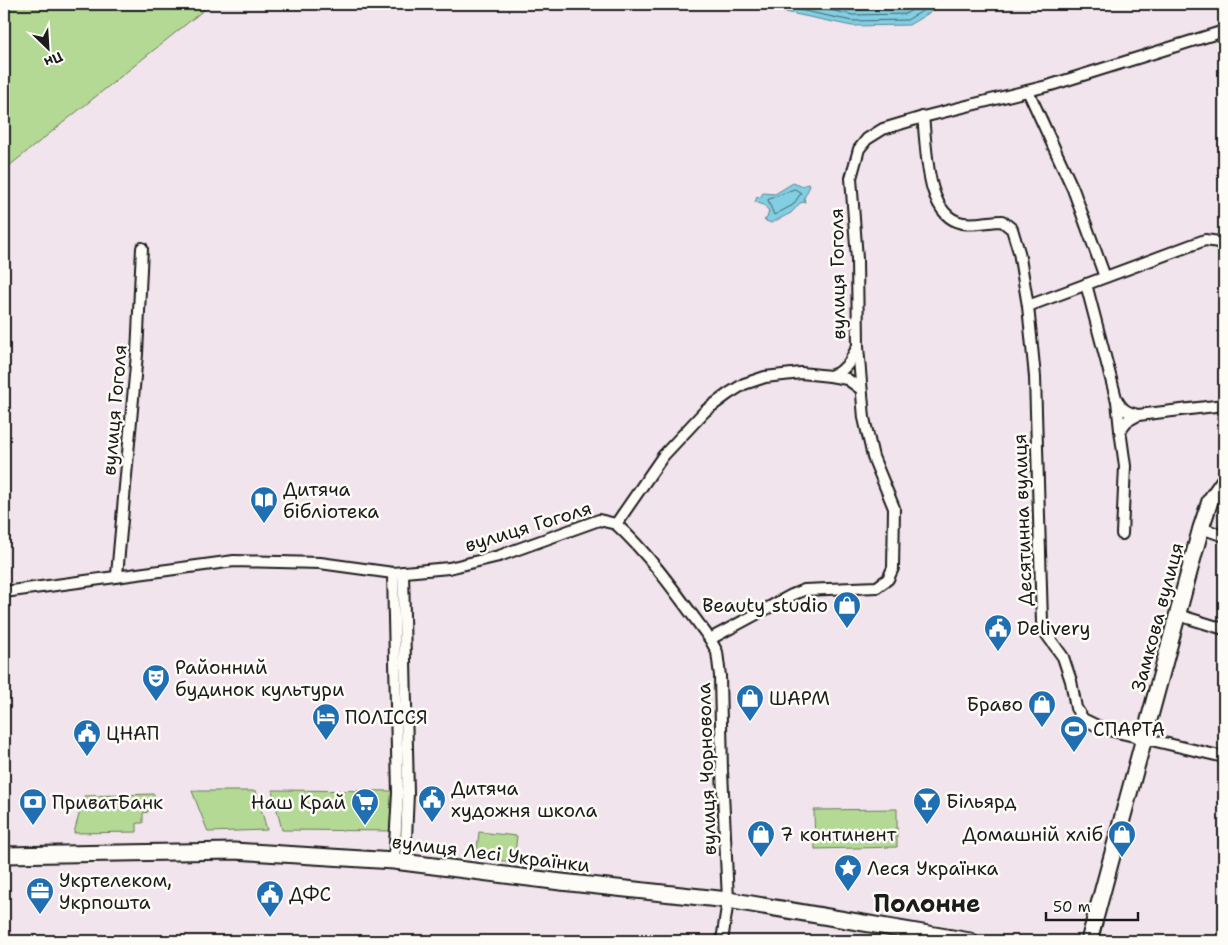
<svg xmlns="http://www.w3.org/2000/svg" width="1228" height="945" viewBox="0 0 1228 945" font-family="'Shantell Sans',sans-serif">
<rect width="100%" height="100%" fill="#f2e4ec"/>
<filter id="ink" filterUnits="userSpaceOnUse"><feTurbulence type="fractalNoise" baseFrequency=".02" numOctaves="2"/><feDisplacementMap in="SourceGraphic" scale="10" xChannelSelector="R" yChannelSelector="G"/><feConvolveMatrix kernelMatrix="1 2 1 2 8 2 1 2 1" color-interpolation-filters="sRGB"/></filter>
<g filter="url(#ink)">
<!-- green -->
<g fill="#b3d995" stroke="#687a58">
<polygon points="4,4 222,4 205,9 4,170"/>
<polygon points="272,790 396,791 396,831 282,830"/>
<polygon points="192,791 256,791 267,830 208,832"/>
<polygon points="154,794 154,805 148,805 148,812 143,813 143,823 137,823 137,832 74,833 84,796"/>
<polygon points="897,809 897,847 815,849 814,810"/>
<polygon points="479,832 517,836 514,862 476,858"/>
</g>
<!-- water -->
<g fill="#82cee2" stroke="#598793">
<polygon points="747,4 944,4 909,25 852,26"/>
<polygon points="793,183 801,186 808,184 810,186 804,198 805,202 800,203 791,213 771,223 764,220 767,218 769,211 764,205 755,202 757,197 760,198 763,193 775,194"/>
</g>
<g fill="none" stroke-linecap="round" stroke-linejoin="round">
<!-- shore -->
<g stroke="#45636b" stroke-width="1">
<polyline points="771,4 852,21 907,20 934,4"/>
<polyline points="801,4 853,15 905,14 923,4"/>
<polyline points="837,4 853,7 903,7 908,4"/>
<polygon points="795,189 801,193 793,205 774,215 768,200"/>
</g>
<!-- street casing -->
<g stroke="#1c1c1c" stroke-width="14">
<g id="street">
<polyline points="1028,91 1073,189 1105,277"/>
<path d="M923,117C927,147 925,217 963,223C975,225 990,221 1002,221L1012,229L1019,252L1028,306L1035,377L1042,622L1047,635L1063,657L1071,681L1076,708L1083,719L1104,729L1224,757"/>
<path d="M1086,284L1116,398C1121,409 1126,412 1138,415"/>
<polyline points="1028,306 1205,240 1219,242 1224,248"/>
<polyline points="830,376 847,379 861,389"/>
<polyline points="1117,401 1120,430"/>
<polyline points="616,524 663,456 705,411 728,394 744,384 765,377 801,373 830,376 841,371 849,363 858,346 857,259 851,178 859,149 867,139 883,129 923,117 1051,85 1224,31"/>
<path d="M616,524C652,557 681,600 710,639L717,652L720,676L722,771L728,900L722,941"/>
<polyline points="1201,528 1224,536"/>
<polyline points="1122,534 1125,466 1120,430 1127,421 1138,415 1224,405"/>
<polyline points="403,572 408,793 405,862"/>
<polyline points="393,573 398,793 394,861"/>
<polyline points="117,575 137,354 142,248"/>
<polyline points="4,592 234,561 320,563 393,573 449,568 499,556 599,520 616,524"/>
<polyline points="1178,615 1224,629"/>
<polyline points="710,639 792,595 804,590 877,587 888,579 893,568 894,508 873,457 864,418 858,347"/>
</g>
</g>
<!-- secondary casing -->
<g stroke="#1c1c1c" stroke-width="19">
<g id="secondary">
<polyline points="4,855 234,851 394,861 561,882 728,900 970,941"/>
<polyline points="1089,941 1201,528 1210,501 1224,481"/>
</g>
</g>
<!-- street -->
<use href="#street" stroke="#fdfcf7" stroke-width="10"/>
<!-- secondary -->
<use href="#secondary" stroke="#fdfcf7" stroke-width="15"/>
</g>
</g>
<!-- icons -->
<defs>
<g id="library-pin" transform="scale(1.4375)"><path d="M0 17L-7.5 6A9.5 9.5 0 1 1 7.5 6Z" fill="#1f6fb2" stroke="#fdfcf7"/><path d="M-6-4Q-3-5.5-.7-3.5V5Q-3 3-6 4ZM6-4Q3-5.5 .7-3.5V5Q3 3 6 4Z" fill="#fff"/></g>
<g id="shop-pin" transform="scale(1.4375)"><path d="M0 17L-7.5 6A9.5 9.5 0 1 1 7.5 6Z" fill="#1f6fb2" stroke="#fdfcf7"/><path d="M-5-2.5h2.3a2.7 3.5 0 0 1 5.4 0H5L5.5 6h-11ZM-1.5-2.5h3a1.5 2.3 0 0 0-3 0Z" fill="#fff"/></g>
<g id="civic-pin" transform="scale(1.4375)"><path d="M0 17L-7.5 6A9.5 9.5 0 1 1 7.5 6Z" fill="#1f6fb2" stroke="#fdfcf7"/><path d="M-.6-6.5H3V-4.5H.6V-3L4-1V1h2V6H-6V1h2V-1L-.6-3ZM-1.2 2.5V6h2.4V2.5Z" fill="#fff"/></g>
<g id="theatre-pin" transform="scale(1.4375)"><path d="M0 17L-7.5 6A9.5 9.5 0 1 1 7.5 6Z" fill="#1f6fb2" stroke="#fdfcf7"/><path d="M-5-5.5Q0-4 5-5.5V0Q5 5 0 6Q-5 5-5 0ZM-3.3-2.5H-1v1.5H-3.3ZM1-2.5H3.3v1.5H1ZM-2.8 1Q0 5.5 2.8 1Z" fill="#fff"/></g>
<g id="hotel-pin" transform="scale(1.4375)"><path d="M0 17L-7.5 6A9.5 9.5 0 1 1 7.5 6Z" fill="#1f6fb2" stroke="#fdfcf7"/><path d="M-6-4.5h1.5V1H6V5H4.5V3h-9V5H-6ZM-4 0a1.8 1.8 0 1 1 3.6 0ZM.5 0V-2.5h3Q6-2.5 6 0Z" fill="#fff"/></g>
<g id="stadium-pin" transform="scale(1.4375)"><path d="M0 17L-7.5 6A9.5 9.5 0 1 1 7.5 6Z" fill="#1f6fb2" stroke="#fdfcf7"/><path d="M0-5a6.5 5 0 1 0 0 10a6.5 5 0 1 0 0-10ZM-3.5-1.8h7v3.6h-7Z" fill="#fff"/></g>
<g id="bar-pin" transform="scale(1.4375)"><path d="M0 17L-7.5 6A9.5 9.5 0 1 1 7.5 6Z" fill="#1f6fb2" stroke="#fdfcf7"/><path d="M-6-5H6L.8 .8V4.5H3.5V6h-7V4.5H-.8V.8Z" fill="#fff"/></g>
<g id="bank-pin" transform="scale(1.4375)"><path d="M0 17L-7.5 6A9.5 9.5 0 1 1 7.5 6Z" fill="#1f6fb2" stroke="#fdfcf7"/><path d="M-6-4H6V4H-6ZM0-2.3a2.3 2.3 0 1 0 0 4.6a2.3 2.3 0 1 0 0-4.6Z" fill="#fff"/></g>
<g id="supermarket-pin" transform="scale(1.4375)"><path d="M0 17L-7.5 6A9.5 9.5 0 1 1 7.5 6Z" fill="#1f6fb2" stroke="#fdfcf7"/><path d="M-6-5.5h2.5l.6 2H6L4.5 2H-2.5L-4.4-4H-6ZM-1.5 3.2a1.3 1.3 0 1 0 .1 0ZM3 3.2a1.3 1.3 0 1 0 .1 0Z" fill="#fff"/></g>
<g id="sight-pin" transform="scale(1.4375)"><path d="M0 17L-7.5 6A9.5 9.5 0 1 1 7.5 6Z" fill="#1f6fb2" stroke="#fdfcf7"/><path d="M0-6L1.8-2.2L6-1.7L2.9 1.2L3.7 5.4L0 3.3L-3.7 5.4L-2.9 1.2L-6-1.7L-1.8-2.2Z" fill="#fff"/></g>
<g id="office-pin" transform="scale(1.4375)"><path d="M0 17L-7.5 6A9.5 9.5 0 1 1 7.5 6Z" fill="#1f6fb2" stroke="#fdfcf7"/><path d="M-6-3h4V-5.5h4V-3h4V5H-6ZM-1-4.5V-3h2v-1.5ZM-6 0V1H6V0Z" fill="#fff"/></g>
</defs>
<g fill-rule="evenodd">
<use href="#library-pin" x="264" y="500"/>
<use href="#shop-pin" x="847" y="605"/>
<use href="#civic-pin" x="998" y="628"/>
<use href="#theatre-pin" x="156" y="678"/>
<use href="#shop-pin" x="750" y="698"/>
<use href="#shop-pin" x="1042" y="704"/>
<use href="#hotel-pin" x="326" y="717"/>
<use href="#stadium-pin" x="1074" y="729"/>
<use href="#civic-pin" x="87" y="733"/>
<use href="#civic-pin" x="432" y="799"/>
<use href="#bar-pin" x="927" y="801"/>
<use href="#bank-pin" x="33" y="802"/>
<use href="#supermarket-pin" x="365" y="802"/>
<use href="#shop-pin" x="761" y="834"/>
<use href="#shop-pin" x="1122" y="834"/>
<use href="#sight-pin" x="848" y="868"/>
<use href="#office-pin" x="40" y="891"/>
<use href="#civic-pin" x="270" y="894"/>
</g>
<g text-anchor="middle" stroke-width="5" stroke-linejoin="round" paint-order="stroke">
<!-- street labels -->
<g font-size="19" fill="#1c1c1c" stroke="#fdfcf7">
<text transform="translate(837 274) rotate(-91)" y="7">вулиця Гоголя</text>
<text transform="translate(114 410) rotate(-85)" y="7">вулиця Гоголя</text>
<text transform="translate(1022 520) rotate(-92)" y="7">Десятинна вулиця</text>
<text transform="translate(528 526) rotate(-17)" y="7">вулиця Гоголя</text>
<text transform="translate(1157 617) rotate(-75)" y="7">Замкова вулиця</text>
<text transform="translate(706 769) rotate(-92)" y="7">вулиця Чорновола</text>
<text transform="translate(491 853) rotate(7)" y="7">вулиця Лесі Українки</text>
</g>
<!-- poi labels -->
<g font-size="19" fill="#1c1c1c" stroke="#fdfcf7" text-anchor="start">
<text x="283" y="496">Дитяча<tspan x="283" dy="22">бібліотека</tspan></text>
<text x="828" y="612" text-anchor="end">Beauty studio</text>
<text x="1017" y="635">Delivery</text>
<text x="175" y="674">Районний<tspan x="175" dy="22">будинок культури</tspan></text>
<text x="769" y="705">ШАРМ</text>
<text x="1023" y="711" text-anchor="end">Браво</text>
<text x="345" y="724">ПОЛІССЯ</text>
<text x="1093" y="736">СПАРТА</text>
<text x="106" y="740">ЦНАП</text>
<text x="451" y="795">Дитяча<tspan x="451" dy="22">художня школа</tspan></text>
<text x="946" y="808">Більярд</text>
<text x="52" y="809">ПриватБанк</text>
<text x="346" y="809" text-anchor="end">Наш Край</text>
<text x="780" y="841">7 континент</text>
<text x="1103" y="841" text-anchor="end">Домашній хліб</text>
<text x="867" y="875">Леся Українка</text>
<text x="59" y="887">Укртелеком,<tspan x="59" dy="22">Укрпошта</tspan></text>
<text x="289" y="901">ДФС</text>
</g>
<!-- district labels -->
<g font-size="24" font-weight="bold" fill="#1c1c1c" stroke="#fdfcf7">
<text x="927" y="912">Полонне</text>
</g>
</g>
<!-- margin -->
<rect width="1228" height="945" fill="none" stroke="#fdfcf7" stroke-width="20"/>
<rect x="10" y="10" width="1208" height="925" fill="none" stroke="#1c1c1c" stroke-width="2" filter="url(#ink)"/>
<!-- north arrow -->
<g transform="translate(48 48) rotate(155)" stroke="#fdfcf7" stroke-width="4" paint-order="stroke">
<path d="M0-4L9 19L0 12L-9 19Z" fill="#1c1c1c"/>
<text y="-8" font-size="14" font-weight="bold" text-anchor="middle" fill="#1c1c1c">Пн</text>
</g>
<!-- scale -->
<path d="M1046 912v8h92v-8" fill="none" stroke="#1c1c1c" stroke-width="2.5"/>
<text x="1053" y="912" font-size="15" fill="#1c1c1c" stroke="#fdfcf7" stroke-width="4" paint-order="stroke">50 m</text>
</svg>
